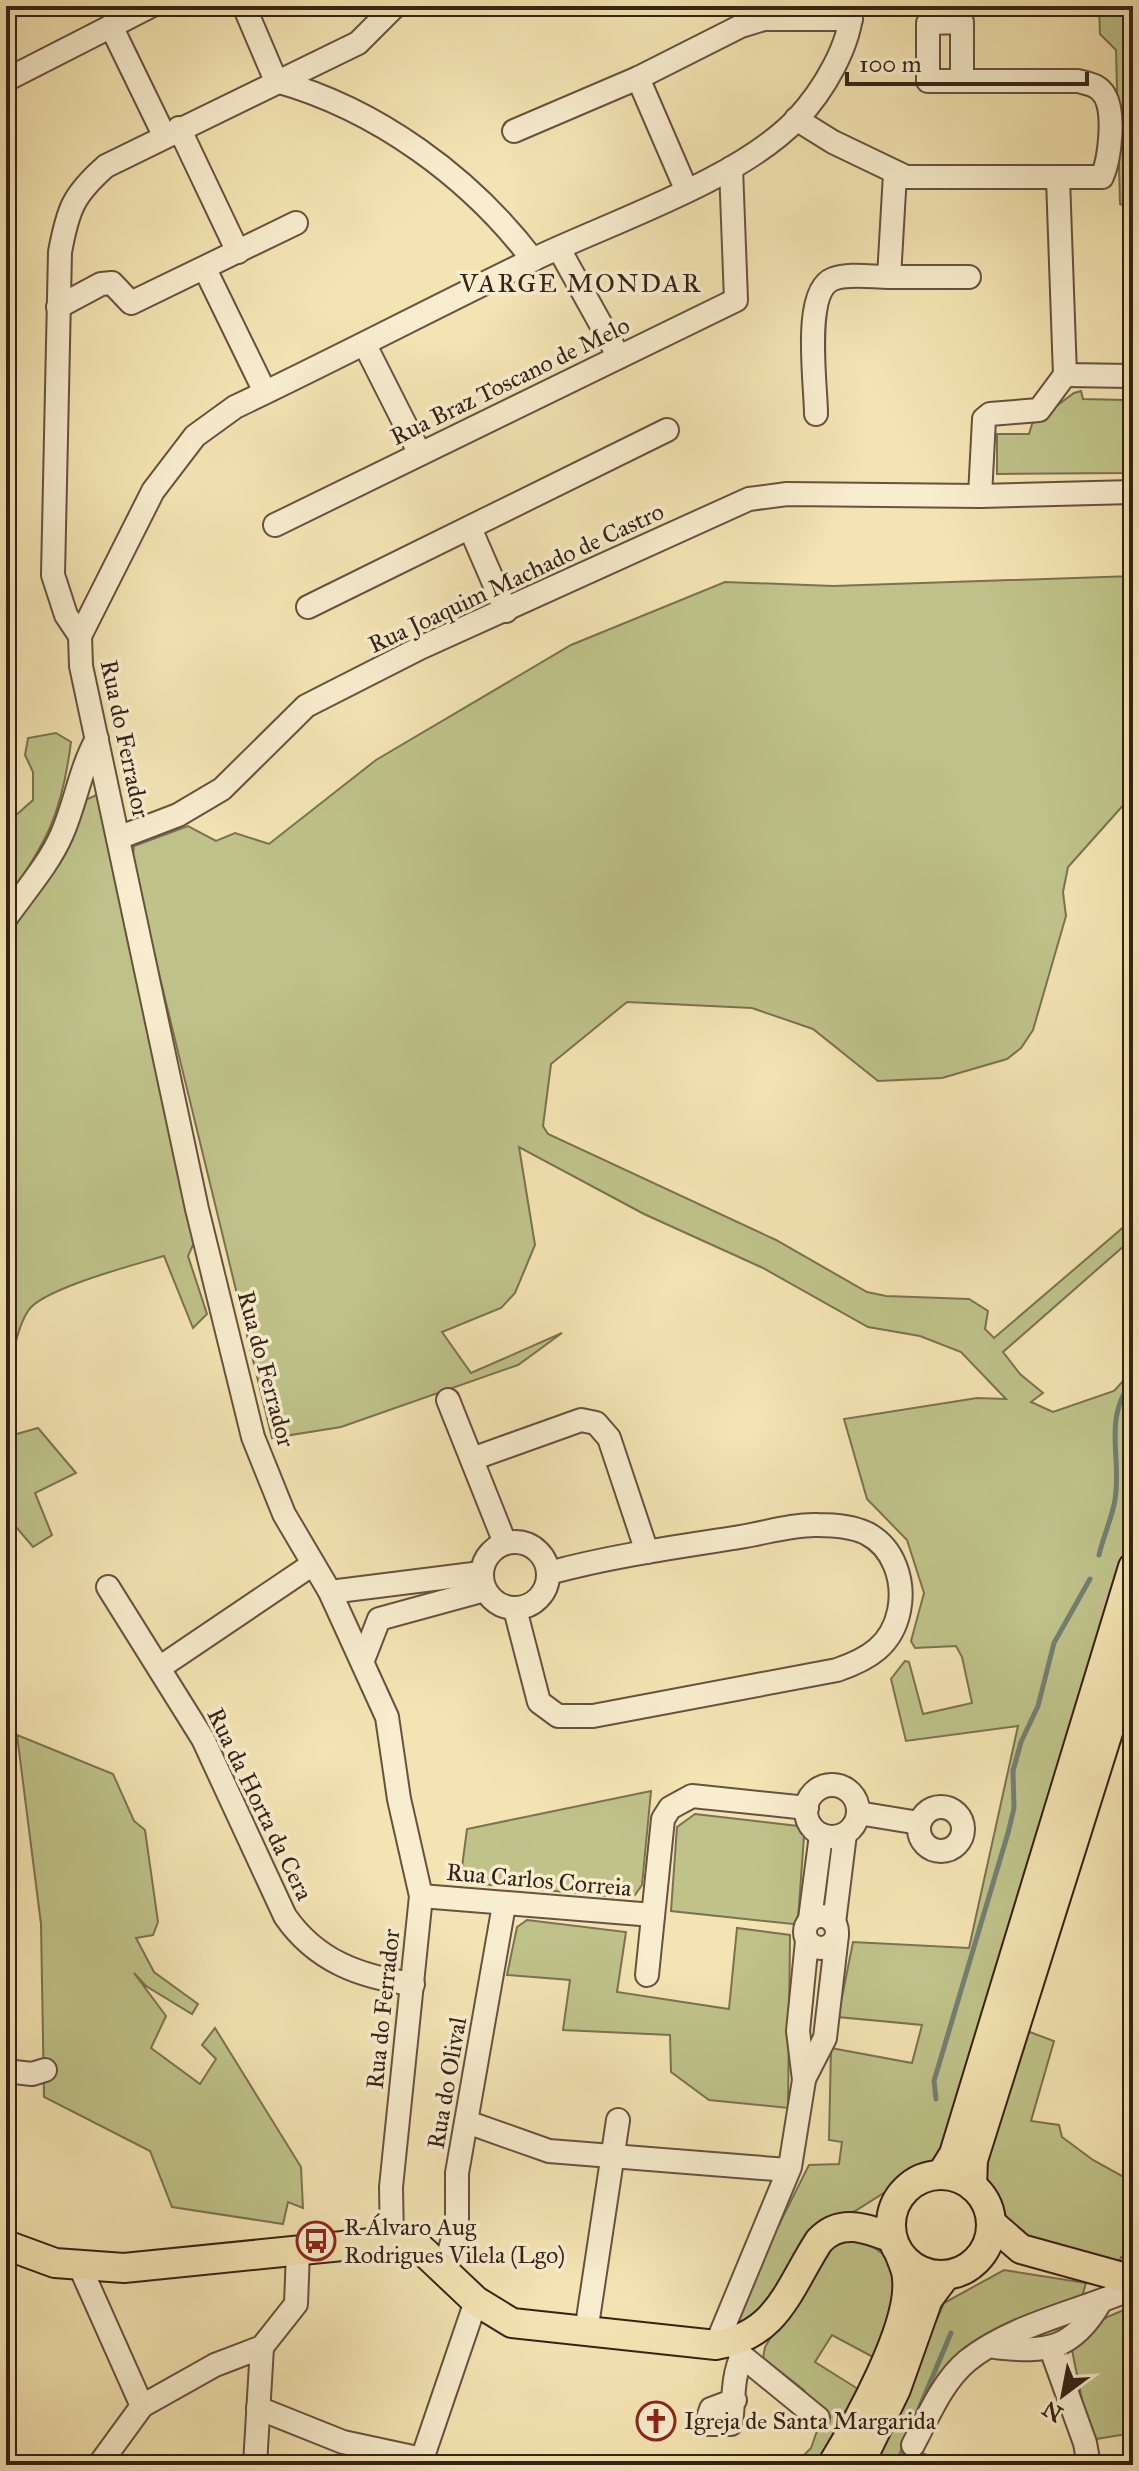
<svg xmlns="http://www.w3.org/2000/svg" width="1139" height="2471" viewBox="0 0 1139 2471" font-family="'IM FELL Great Primer',serif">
<rect width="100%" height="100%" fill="#f4e4b3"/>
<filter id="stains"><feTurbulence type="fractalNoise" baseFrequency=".0025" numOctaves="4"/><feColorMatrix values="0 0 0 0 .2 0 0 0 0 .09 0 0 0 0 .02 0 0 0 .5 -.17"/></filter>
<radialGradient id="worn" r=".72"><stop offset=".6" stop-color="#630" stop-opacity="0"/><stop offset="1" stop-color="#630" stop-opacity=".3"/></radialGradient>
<!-- green -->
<g fill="#bfc38a" stroke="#7a7251" stroke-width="2">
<polygon points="1099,6 1133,6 1133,209 1120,204 1116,50 1100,34"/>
<polygon points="1081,391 1083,399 1125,400 1125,473 997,474 997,434 1029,434 1032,424 1074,393"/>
<polygon points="1133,576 1133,803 1127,801 1068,867 1063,892 1066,916 1033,1030 1021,1048 1007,1059 942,1078 878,1081 813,1029 752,1008 627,1002 551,1064 543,1126 548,1134 776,1240 867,1292 886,1296 969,1299 988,1311 985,1329 994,1338 1133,1219 1133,1238 1003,1352 1020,1374 1043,1393 1031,1402 1053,1412 1114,1391 1133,1370 1133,1539 943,2146 933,2162 855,2211 817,2225 767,2307 753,2321 728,2326 809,2165 839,2164 842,2142 829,2140 831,2048 912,2063 922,2025 838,2017 853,1942 969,1948 1018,1726 906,1741 891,1679 905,1661 909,1662 923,1714 972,1703 962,1657 956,1646 915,1648 911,1641 924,1593 907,1540 867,1499 844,1419 977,1398 1006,1399 961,1352 920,1336 868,1327 763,1268 644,1214 519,1147 535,1245 515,1293 501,1308 442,1332 471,1373 562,1333 518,1365 341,1427 272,1438 132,863 134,846 188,826 216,841 235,833 269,844 376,760 571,645 725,582 833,586"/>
<path d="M56,733L71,742C62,813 47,843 6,900V824L33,800V772L25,755L28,738Z"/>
<path d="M101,793L197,1236L188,1256L207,1314L193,1328L164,1256C137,1264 41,1289 28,1311C15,1331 12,1364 6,1388V937L83,801Z"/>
<polygon points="38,1428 76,1473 35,1493 52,1535 33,1547 6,1515 6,1437"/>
<polygon points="17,1735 113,1774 134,1821 145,1830 158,1922 153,1935 136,1938 154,1972 198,2004 192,2014 146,1986 134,1973 166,2016 151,2048 200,2084 216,2059 202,2045 215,2028 301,2167 303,2208 288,2202 283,2224 172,2207 150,2151 44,2097 41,1924"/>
<polygon points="651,1791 642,1885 635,1895 628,1898 460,1882 467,1829"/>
<polygon points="695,1814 798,1826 804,1836 798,1920 793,1924 671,1911 677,1827"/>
<polygon points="527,1920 626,1932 617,1992 729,2009 737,1928 790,1935 788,2108 709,2100 671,2072 670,2035 563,2030 570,1980 507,1975 517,1927"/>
<path d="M1027,2031L1054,2041L1031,2121L1059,2125L1062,2137L1093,2160L1133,2182V2262L1121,2257L1118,2266C1063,2250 981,2238 986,2163Z"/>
<path d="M851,2241C921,2251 890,2314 873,2357L832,2335L815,2362L858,2389L819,2465H794L811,2448L818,2428L804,2390L763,2358L765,2347L822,2251L834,2244Z"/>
<polygon points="1004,2270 1086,2283 1082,2297 965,2347 907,2448 956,2465 871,2465 944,2303"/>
<polygon points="1133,2306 1133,2433 1090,2440 1071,2345 1107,2317"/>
</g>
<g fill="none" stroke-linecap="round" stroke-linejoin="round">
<!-- stream -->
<g stroke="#738074" stroke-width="5">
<path d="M1099,1555C1103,1537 1112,1518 1115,1500C1122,1455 1102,1420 1133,1379"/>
<polyline points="936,2099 934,2081 1008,1833 1014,1808 1013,1771 1021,1742 1038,1706 1054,1643 1090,1579"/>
<polyline points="916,2416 951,2333"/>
<polyline points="897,2465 905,2443"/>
</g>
<!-- minor-tunnel -->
<polyline stroke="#cebd94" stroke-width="22" stroke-dasharray="22 11" stroke-linecap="butt" points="1106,1596 1133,1654"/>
<!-- minor casing -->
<g stroke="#66523f" stroke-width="26">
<g id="minor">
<path d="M244,6L276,81C377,109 470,177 533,260"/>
<polyline points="111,26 164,135"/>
<polyline points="638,78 686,189"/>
<polyline points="6,80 151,6"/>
<path d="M796,119L833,142L906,177H1102C1110,159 1115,113 1105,96C1099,85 1089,84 1078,81H928V23L962,22V80"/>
<polyline points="179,128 238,252"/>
<polyline points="514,131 638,78 741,26 764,19 851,19"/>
<polyline points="1058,179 1065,375 1133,376"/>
<polyline points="559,249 619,357"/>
<polyline points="205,269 265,392"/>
<polyline points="889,277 969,277"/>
<polyline points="58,307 101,284 112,283 131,303 296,223"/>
<polyline points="365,345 420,454"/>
<path d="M816,414C816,384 802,291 833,279C849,273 872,277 889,277L895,174"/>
<polyline points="980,496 984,419 990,414 1039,410 1065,375"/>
<polyline points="275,525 736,300 731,168"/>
<polyline points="470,528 506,611"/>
<polyline points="308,607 667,430"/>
<path d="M80,636L66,615L53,575L60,252C68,209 73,195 106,166L358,43L395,6"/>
<polyline points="118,838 178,815 222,789 306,706 420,648 749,499 787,494 980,496 1133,492"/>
<path d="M6,918C25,891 49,864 62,834C76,802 80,769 97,739"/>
<polyline points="448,1400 505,1543"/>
<polyline points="472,1459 581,1420 596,1423 609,1438 647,1552"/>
<circle cx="515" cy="1575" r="33"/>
<path d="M108,1587L203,1739L285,1916C316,1961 360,1977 413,1984"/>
<polyline points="330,1592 481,1573"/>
<path d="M515,1609L539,1702L558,1716H593L837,1670C869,1659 892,1645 899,1611C905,1581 894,1547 866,1533C853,1527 833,1525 818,1525C793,1524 765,1533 740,1537C676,1547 611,1556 549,1573"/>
<polyline points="363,1660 379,1619 485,1590"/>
<polyline points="159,1668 313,1564"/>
<circle cx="832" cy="1811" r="26"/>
<circle cx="941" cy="1829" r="22"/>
<polyline points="858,1813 919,1823"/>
<polyline points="421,1896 653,1915"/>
<circle cx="821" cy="1932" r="16"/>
<polyline points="810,1919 821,1835"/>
<polyline points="834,1923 845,1834"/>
<polyline points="647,1975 663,1819 670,1808 692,1796 807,1808"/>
<polyline points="6,2071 32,2074 45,2070"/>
<polyline points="804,2079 825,2038 837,1935"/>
<polyline points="467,2122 549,2151 788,2170"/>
<path d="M392,2241L391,2187L421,1896L399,1799L387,1717L330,1592L284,1514L253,1437L197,1209L81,666L80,636L153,491L195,436L235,407C334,360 431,309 530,261C608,223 738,181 797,119C823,91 851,45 852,6"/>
<polyline points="80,2267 142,2406"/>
<polyline points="444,2269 457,2225 457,2173 504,1905"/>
<polyline points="586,2332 618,2120"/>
<polyline points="716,2345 790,2167 804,2080 798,2031 807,1941"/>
<polyline points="735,2346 742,2356 818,2418"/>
<path d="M995,2347C1047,2353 1073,2350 1101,2301"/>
<polyline points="1051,2349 1085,2443 1089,2465"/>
<path d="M735,2400L711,2409L706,2424H731C734,2402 732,2376 742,2356"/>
<polyline points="258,2408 343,2442 422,2459"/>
<path d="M913,2445C928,2417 942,2382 967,2361C1009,2327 1072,2313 1121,2293L1131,2280"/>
<polyline points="99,2465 142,2406 215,2365 262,2347 296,2304 298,2252"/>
<polyline points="255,2465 262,2347"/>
<polyline points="420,2465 476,2301"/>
</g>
</g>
<!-- major casing -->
<g stroke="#362218" stroke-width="32">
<g id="major">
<polyline points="941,2175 954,2154 1133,1567"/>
<circle cx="941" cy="2225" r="50"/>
<polyline points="972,2186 973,2160 1133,1653"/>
<polyline points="991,2223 1021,2249 1133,2280"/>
<path d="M6,2245L55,2263L124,2268L392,2241L420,2248L476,2301L512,2323L716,2345C778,2335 788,2289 819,2241C840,2218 866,2228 892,2238"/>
<path d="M832,2465C857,2424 912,2326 907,2279C907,2271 903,2263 900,2255"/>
<polyline points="859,2465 896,2389 928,2299 946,2275"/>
</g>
</g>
<!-- minor -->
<use href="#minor" stroke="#f8edce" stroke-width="22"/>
<!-- major -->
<use href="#major" stroke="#f4e4b3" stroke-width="28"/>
</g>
<!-- icons -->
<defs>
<g id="bus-ring" transform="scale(2)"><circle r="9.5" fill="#f8edce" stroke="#8f2418" stroke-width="1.5"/><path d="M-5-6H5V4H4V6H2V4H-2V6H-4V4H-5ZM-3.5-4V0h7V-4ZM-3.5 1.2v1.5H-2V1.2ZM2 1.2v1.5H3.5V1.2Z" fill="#8f2418"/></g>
<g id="church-ring" transform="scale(2)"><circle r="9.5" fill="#f8edce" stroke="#8f2418" stroke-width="1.5"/><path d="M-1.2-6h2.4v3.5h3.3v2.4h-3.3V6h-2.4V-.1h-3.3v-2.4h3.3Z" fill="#8f2418"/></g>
</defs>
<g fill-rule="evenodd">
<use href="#bus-ring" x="316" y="2241"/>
<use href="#church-ring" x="656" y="2421"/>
</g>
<g text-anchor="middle" stroke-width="7" stroke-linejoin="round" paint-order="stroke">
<!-- street labels -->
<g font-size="24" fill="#362218" stroke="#f8edce">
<text transform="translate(510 381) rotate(-26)" y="8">Rua Braz Toscano de Melo</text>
<text transform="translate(516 578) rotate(-25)" y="8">Rua Joaquim Machado de Castro</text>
<text transform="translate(125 739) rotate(78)" y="8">Rua do Ferrador</text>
<text transform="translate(266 1369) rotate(75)" y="8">Rua do Ferrador</text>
<text transform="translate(260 1804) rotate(64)" y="8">Rua da Horta da Cera</text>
<text transform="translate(539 1880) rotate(5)" y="8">Rua Carlos Correia</text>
<text transform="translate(383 2009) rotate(-84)" y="8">Rua do Ferrador</text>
<text transform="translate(447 2083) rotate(-80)" y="8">Rua do Olival</text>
</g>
<!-- poi labels -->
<g font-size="24" fill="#362218" stroke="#f8edce" text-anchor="start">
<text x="344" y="2235">R Álvaro Aug<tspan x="344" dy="28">Rodrigues Vilela (Lgo)</tspan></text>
<text x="684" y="2429">Igreja de Santa Margarida</text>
</g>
<!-- neighbourhood labels -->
<g font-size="26" letter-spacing="2" fill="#362218" stroke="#f8edce">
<text x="581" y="292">VARGE MONDAR</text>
</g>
</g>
<!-- margin -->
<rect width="1139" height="2471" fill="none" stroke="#f4e4b3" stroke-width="32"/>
<rect x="8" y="8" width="1123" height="2455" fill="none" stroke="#362218" stroke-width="4"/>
<rect x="16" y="16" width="1107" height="2439" fill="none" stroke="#362218" stroke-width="2"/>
<!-- north arrow -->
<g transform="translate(1063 2395) rotate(212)" stroke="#f8edce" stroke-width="6" paint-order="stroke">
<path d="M0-6L14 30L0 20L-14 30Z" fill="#362218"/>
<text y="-12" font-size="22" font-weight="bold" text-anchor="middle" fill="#362218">N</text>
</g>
<!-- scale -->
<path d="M847 72v12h240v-12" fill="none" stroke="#362218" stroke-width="4"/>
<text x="859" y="72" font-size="24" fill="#362218" stroke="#f8edce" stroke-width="6" paint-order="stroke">100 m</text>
<rect width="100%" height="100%" filter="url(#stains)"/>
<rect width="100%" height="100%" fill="url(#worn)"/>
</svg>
